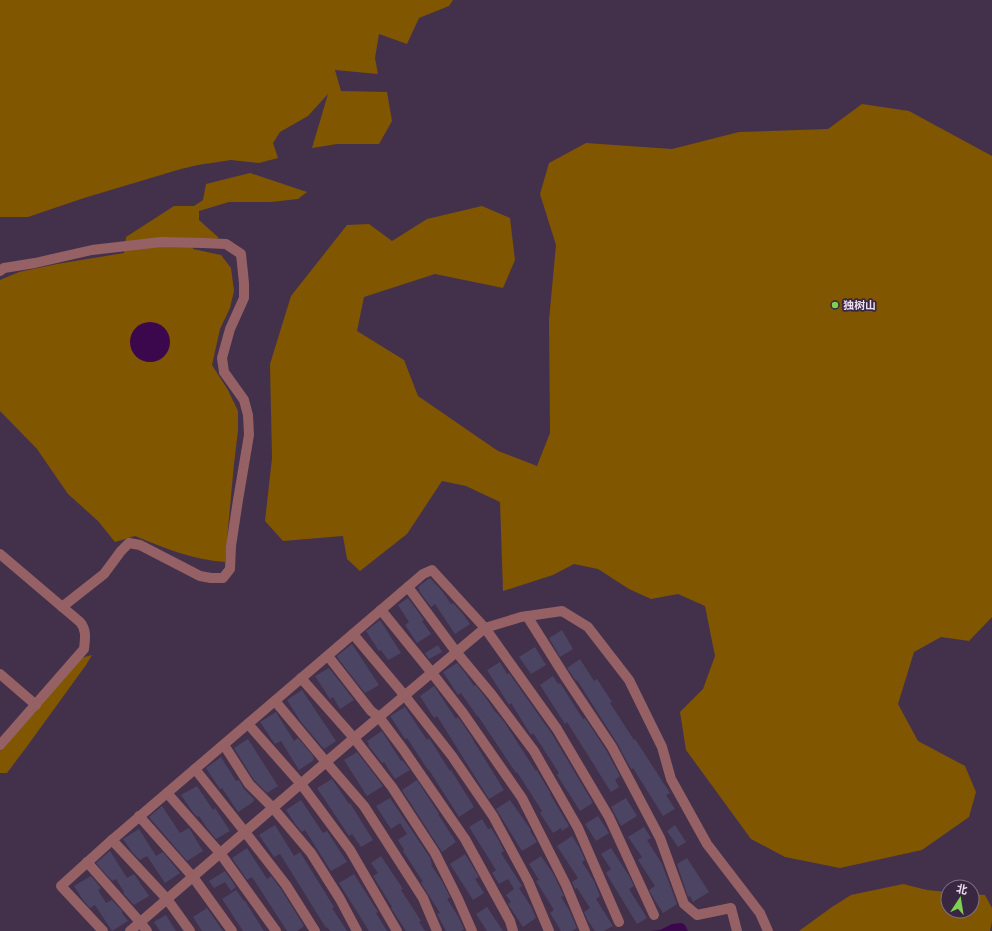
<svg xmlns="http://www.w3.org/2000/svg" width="992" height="931" viewBox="0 0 992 931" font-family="Arial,'Noto Sans SC',sans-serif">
<rect width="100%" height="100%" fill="#43304b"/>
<!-- green -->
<g fill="#805601">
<polygon points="0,0 453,0 449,6 419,18 407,44 379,34 375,58 378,74 335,70 341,91 387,92 392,121 379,144 337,144 312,148 328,94 308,116 280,132 273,143 278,158 259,163 231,160 198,165 181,169 84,198 28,217 0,217"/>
<polygon points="862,104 909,111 992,156 992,617 969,641 941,637 914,652 898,704 918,741 965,766 976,792 969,817 922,850 840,868 785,857 751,839 686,750 680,712 703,689 715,656 705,606 678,594 651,599 629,589 598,569 574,564 553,575 503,591 500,502 466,486 442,481 407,534 360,571 347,559 343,536 283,541 265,521 272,458 270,364 291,296 347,225 369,224 392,241 427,219 482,206 510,218 515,260 503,288 435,274 364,297 357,331 404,360 418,396 498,451 537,466 550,433 549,320 556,245 540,194 549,163 586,143 672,149 739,132 828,129"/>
<path d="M250,173L307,192L298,199L271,202H229L199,211V220L219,238L193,247V249L221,255L231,268L234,291L230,308L220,329L212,365L228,390L238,411V431L234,464L225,562C193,560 164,548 135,536L115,542L98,521L68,494L37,449L0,411V280L19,272L57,264L124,253L126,237L174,206H194L203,200L206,184Z"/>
<polygon points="92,655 86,665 28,745 7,773 0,773 0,751 70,661"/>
<polygon points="903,884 927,890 948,892 948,911 972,911 972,894 985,895 992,908 992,921 990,931 799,931 832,907 851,895"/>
</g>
<!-- water -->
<g fill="#3c084d">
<circle cx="150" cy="342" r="20"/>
<polygon points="682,923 685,925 688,931 651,931 660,930 672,924"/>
</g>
<!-- building -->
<g fill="#4c4463">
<polygon points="430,578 442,591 451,604 453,603 463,614 470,624 455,634 435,604 431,607 419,591 420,591 418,587 427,580"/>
<polygon points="408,598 424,620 422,621 431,634 417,643 405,625 409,622 398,605"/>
<polygon points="380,620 401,653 388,660 381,650 379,651 366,631"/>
<polygon points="562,630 573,649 560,657 549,638"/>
<polygon points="352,644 379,685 365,693 340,661 337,656"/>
<polygon points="438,645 442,652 429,659 425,653"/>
<polygon points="535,647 546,665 531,674 519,657"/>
<polygon points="580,659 594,681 597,679 612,702 610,703 634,740 635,739 670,793 666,795 675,809 663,816 633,768 631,769 617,743 577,680 576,681 567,668"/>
<polygon points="500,662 507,674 509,673 552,734 593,803 580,811 557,775 559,773 533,733 531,735 511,703 509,705 487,670"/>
<polygon points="457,663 466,674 474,686 476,685 488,701 496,713 497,713 505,723 536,771 537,770 539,774 551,794 550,794 569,826 562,831 561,828 553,833 540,813 542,811 517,772 516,773 478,716 477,716 461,693 458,695 443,672"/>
<polygon points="329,668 354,700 340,709 333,697 330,699 315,676"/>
<polygon points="553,676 558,684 560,683 583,719 585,718 606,750 620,776 615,780 619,787 611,792 567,722 565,724 540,685"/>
<polygon points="434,686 456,719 458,717 473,739 473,740 504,790 489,799 437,716 434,718 420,696"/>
<polygon points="302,690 336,741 324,749 301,722 287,700"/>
<polygon points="405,707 427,740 429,738 450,771 451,770 474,807 459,817 429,770 428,770 407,738 405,739 390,716"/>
<polygon points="276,712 294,741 298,738 313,756 314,760 299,770 281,741 275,744 260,722"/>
<polygon points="382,731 401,761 402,760 410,770 395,779 384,762 382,763 368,745 369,744 367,741"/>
<polygon points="248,739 278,786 267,793 254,780 234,748"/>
<polygon points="357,752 383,786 367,796 344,760"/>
<polygon points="221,757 236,781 239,780 244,789 255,800 253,801 253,802 238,812 222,788 220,789 206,768"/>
<polygon points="332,779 349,804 350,803 373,840 361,847 352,834 349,836 317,788"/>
<polygon points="417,780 432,803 439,814 438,814 456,842 442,852 402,790"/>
<polygon points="197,786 213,810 215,808 230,831 216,839 207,828 199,816 197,817 192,811 181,795"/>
<polygon points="390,798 429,856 431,859 430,859 432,864 431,865 443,883 450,897 447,899 458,916 464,929 461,931 446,931 437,914 440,913 421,883 423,882 403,851 404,850 398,840 407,834 400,823 391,829 376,806"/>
<polygon points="626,798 637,816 621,826 611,807"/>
<polygon points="301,800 323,833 327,831 347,862 331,871 305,830 302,832 296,825 286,810"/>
<polygon points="510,800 531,830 530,831 537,842 522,851 496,809"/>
<polygon points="162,806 180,833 189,828 203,851 187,861 149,817"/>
<polygon points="598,816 609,833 596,841 585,824"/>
<polygon points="482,819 488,829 491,828 498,839 504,851 501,853 522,886 519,888 532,908 536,918 523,927 508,904 511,902 506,895 514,889 508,879 499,884 492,873 496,870 469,827"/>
<polygon points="275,825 294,856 300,852 334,907 332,908 347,931 330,931 327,927 326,928 280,854 274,857 259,835"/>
<polygon points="675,825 686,842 678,847 667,831"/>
<polygon points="644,827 651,838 647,840 662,864 677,904 663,913 654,899 649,890 655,886 638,860 642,857 628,837"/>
<polygon points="139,829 156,856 163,852 180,873 165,883 147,856 140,860 132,852 123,839"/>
<polygon points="572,836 579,847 585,860 582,862 594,881 600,896 596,899 613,926 604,931 595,931 588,921 584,912 590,908 577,888 575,889 572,882 578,878 557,846"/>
<polygon points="247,848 267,879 271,876 281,889 304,926 297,931 287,931 252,877 247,880 232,858"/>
<polygon points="611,848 629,876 634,886 629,889 647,918 637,924 606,873 611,869 601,854"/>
<polygon points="110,851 127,878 134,874 149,896 134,905 123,893 124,892 116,879 112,881 96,863"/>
<polygon points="465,854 479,877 475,879 484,893 473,900 450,864"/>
<polygon points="381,856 403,889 401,890 421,921 419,922 425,931 406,931 393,911 391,908 392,907 373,876 378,873 371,863"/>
<polygon points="541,856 554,875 560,888 564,896 561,897 569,910 577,928 572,931 561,931 555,921 550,913 554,910 536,881 539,880 529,864"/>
<polygon points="687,858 709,892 693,902 690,896 688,897 677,864"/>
<polygon points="225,871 236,887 231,891 225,882 214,888 209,881"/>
<polygon points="354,874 378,912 376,913 387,931 369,931 339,883"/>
<polygon points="91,876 101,888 98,890 106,903 112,900 123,912 122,913 128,921 112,931 95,905 90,908 83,900 74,886"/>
<polygon points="236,890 244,901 245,901 264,931 243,931 222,899"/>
<polygon points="487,907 503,931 487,931 476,914"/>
<polygon points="207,908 216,921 223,931 202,931 193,917"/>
<polygon points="166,915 176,931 160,931 154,922"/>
</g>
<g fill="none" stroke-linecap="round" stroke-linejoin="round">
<!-- minor -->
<g stroke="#956164" stroke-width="10">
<polyline points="0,271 4,268 35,263 92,250 161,242 203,243 226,244 241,254 244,283 244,298 230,329 222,358 224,372 244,400 248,415 249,435 238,500 231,546 230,569 223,578 211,578 200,576 140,545 129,543 121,551 104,574 62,607"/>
<path d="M0,554L80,622C87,630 85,639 84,649L0,745"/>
<polyline points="408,587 457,653 492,695 534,751 578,828 619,922"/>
<polyline points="381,610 432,673 463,713 522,798 566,885 585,931"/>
<polyline points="527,616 566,678 612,747 660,838 684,904 697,915 731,908 737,931"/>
<polyline points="353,634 405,696 452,756 493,816 528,881 549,931"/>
<polyline points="328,656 371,711 379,717 403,749 465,839 510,921 513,931"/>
<polyline points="0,674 36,705"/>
<polyline points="301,678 354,738 392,787 435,853 458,899 472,931"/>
<polyline points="275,701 326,762 364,806 423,898 437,931"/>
<polyline points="248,724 301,784 350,850 397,931"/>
<polyline points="224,745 249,784 273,808 311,853 340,899 357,931"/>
<polyline points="195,769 245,832 286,885 315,931"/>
<polyline points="167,793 220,853 276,931"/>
<polyline points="139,816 193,877 232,931"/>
<polyline points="112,840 167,899 190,931"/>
<polyline points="87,862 140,922 147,931"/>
<polyline points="103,931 61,886 112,840 423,574 432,570 485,628 557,729 609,817 654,915"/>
<polyline points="130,931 354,738 485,628 521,617 562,611 588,627 629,680 662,747 671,779 707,844 760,913 768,931"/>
</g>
</g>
<!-- markers -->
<circle fill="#7fd052" stroke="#392640" stroke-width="1.5" cx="835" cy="305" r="4"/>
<g text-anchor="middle" stroke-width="3.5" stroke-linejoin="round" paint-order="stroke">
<!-- poi labels -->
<g font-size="11" font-weight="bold" fill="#eadeef" stroke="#392640" text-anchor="start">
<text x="843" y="309">独树山</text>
</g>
</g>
<!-- north arrow -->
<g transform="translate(960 899) rotate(12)"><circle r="19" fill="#392640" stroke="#807086"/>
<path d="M0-3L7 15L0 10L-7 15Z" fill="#7fd052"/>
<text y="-6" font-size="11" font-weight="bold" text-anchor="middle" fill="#eadeef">北</text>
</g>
</svg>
